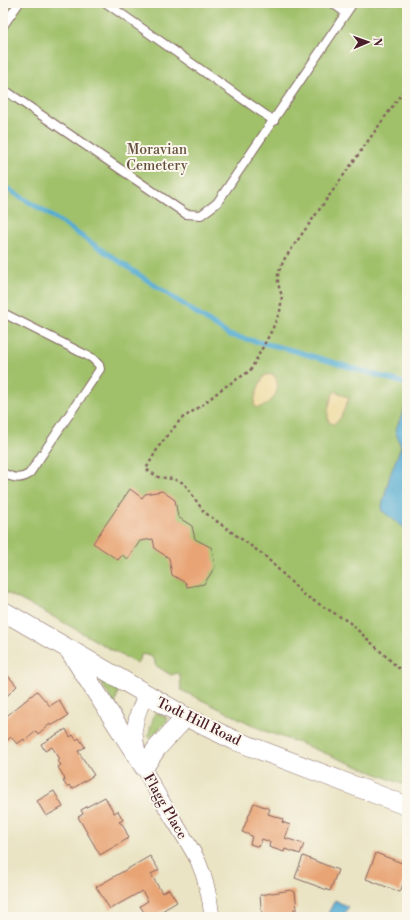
<svg xmlns="http://www.w3.org/2000/svg" width="410" height="920" viewBox="0 0 410 920" font-family="'Libre Bodoni',serif">
<rect width="100%" height="100%" fill="#fbf7ec"/>
<filter id="ink" filterUnits="userSpaceOnUse"><feTurbulence type="fractalNoise" baseFrequency=".025" numOctaves="2"/><feDisplacementMap in="SourceGraphic" scale="8" xChannelSelector="R" yChannelSelector="G"/><feConvolveMatrix kernelMatrix="1 2 1 2 8 2 1 2 1" color-interpolation-filters="sRGB"/></filter>
<filter id="wash" filterUnits="userSpaceOnUse"><feTurbulence type="fractalNoise" baseFrequency=".012" numOctaves="4" result="noise"/><feDisplacementMap in="SourceGraphic" scale="16" xChannelSelector="R" yChannelSelector="G"/><feGaussianBlur stdDeviation="0.9" result="paint"/><feColorMatrix in="noise" values="0 0 0 0 0 0 0 0 0 0 0 0 0 0 0 0 0 1.4 0 .05"/><feComposite in="paint" operator="in"/></filter>
<g filter="url(#wash)">
<rect width="100%" height="100%" fill="#eae4c4"/>
<!-- green -->
<g fill="#a0c16a" stroke="#75704a">
<polygon points="3,3 407,3 407,786 302,744 265,731 181,690 180,675 177,673 171,675 155,665 155,661 151,656 142,654 137,664 52,616 3,591"/>
<polygon points="99,679 118,690 115,706"/>
<polygon points="155,712 166,717 167,721 150,738 148,736"/>
</g>
<!-- sand -->
<g fill="#eeda9e" stroke="#9c7c64">
<path d="M273,374C284,388 273,404 257,408L254,405C255,395 259,383 265,375Z"/>
<path d="M335,391L349,398L340,419L333,424L329,422C326,414 330,398 335,391Z"/>
</g>
<!-- water -->
<g fill="#55acd2" stroke="#50667e">
<polygon points="407,403 407,530 381,510 390,475 401,447 395,431"/>
<polygon points="335,900 348,907 343,917 326,917"/>
</g>
<g fill="none" stroke-linecap="round" stroke-linejoin="round">
<!-- stream -->
<polyline stroke="#55acd2" stroke-width="5" points="3,186 44,211 229,335 288,349 407,384"/>
</g>
<g id="blocks">
<!-- building -->
<g fill="#e8a475">
<polygon points="130,489 142,498 145,494 162,491 175,500 178,517 192,526 195,539 212,548 215,567 204,584 187,587 186,583 172,575 169,558 155,549 153,539 140,541 128,559 122,555 118,560 93,543"/>
<polygon points="3,670 17,686 3,700"/>
<polygon points="37,691 50,706 59,700 68,716 51,726 50,724 38,734 36,731 25,741 24,739 17,744 11,737 3,744 3,719"/>
<polygon points="66,729 70,737 73,735 76,740 79,738 85,747 78,751 94,775 72,789 69,785 67,787 63,781 65,781 64,777 58,767 61,765 58,761 60,759 52,747 45,751 41,744"/>
<polygon points="54,791 63,807 46,816 37,801"/>
<polygon points="105,797 114,813 118,811 123,820 119,822 123,825 129,838 100,855 78,817 83,814 81,810"/>
<polygon points="254,803 270,809 268,814 283,819 282,822 290,825 285,838 304,844 300,854 285,849 284,852 269,847 270,842 262,839 259,847 250,844 252,836 242,832"/>
<polygon points="376,853 407,865 407,874 400,892 366,879"/>
<polygon points="150,856 159,870 151,874 162,893 169,889 177,902 152,917 147,917 140,906 148,901 142,891 110,909 96,887"/>
<polygon points="303,856 338,870 330,891 295,878"/>
<polygon points="291,890 295,892 297,909 294,909 294,917 262,917 260,895"/>
</g>
</g>
</g>
<g filter="url(#ink)">
<use href="#blocks" fill-opacity="0" stroke="#826461" stroke-width="1"/>
<g fill="none" stroke-linecap="round" stroke-linejoin="round">
<!-- service casing -->
<g stroke="#826461" stroke-width="10">
<g id="service">
<polyline points="106,3 274,121"/>
<polyline points="332,3 346,13"/>
<polyline points="3,26 19,3"/>
<polyline points="3,89 186,214 201,215 217,203 353,3"/>
<path d="M3,313L92,358L99,365L100,369L29,474C20,480 13,478 3,473"/>
</g>
</g>
<!-- minor casing -->
<g stroke="#826461" stroke-width="16">
<path id="minor" d="M146,694C141,705 135,717 135,729C133,768 180,825 198,861C206,879 210,897 212,917"/>
</g>
<!-- tertiary casing -->
<g stroke="#826461" stroke-width="20">
<g id="tertiary">
<polyline points="3,611 186,717 234,740 407,806"/>
<polyline points="71,653 144,767 157,748 186,717"/>
</g>
</g>
<!-- path -->
<polyline stroke="#826461" stroke-width="2.5" stroke-dasharray="3 3" stroke-linecap="butt" points="407,86 285,258 278,273 278,284 282,296 280,311 272,330 250,371 223,388 201,406 181,419 159,446 146,469 158,477 173,479 184,483 204,512 265,556 304,595 349,622 407,676"/>
<!-- service -->
<use href="#service" stroke="#fff" stroke-width="8"/>
<!-- minor -->
<use href="#minor" stroke="#fff" stroke-width="15"/>
<!-- tertiary -->
<use href="#tertiary" stroke="#fff" stroke-width="19"/>
</g>
</g>
<g text-anchor="middle" stroke-width="4" stroke-linejoin="round" paint-order="stroke">
<!-- park labels -->
<g font-size="14" fill="#64503e" stroke="#fbf7ec">
<text x="157" y="154">Moravian<tspan x="157" dy="16">Cemetery</tspan></text>
</g>
<!-- street labels -->
<g font-size="14" fill="#4a1f2b" stroke="#fbf7ec">
<text transform="translate(199 721) rotate(26)" y="5">Todt Hill Road</text>
<text transform="translate(166 806) rotate(60)" y="5">Flagg Place</text>
</g>
</g>
<!-- margin -->
<rect width="410" height="920" fill="none" stroke="#fbf7ec" stroke-width="16"/>
<!-- north arrow -->
<g transform="translate(368 42) rotate(88)" stroke="#fbf7ec" stroke-width="3" paint-order="stroke">
<path d="M0-3L7 15L0 10L-7 15Z" fill="#4a1f2b"/>
<text y="-6" font-size="11" font-weight="bold" text-anchor="middle" fill="#4a1f2b">N</text>
</g>
</svg>
